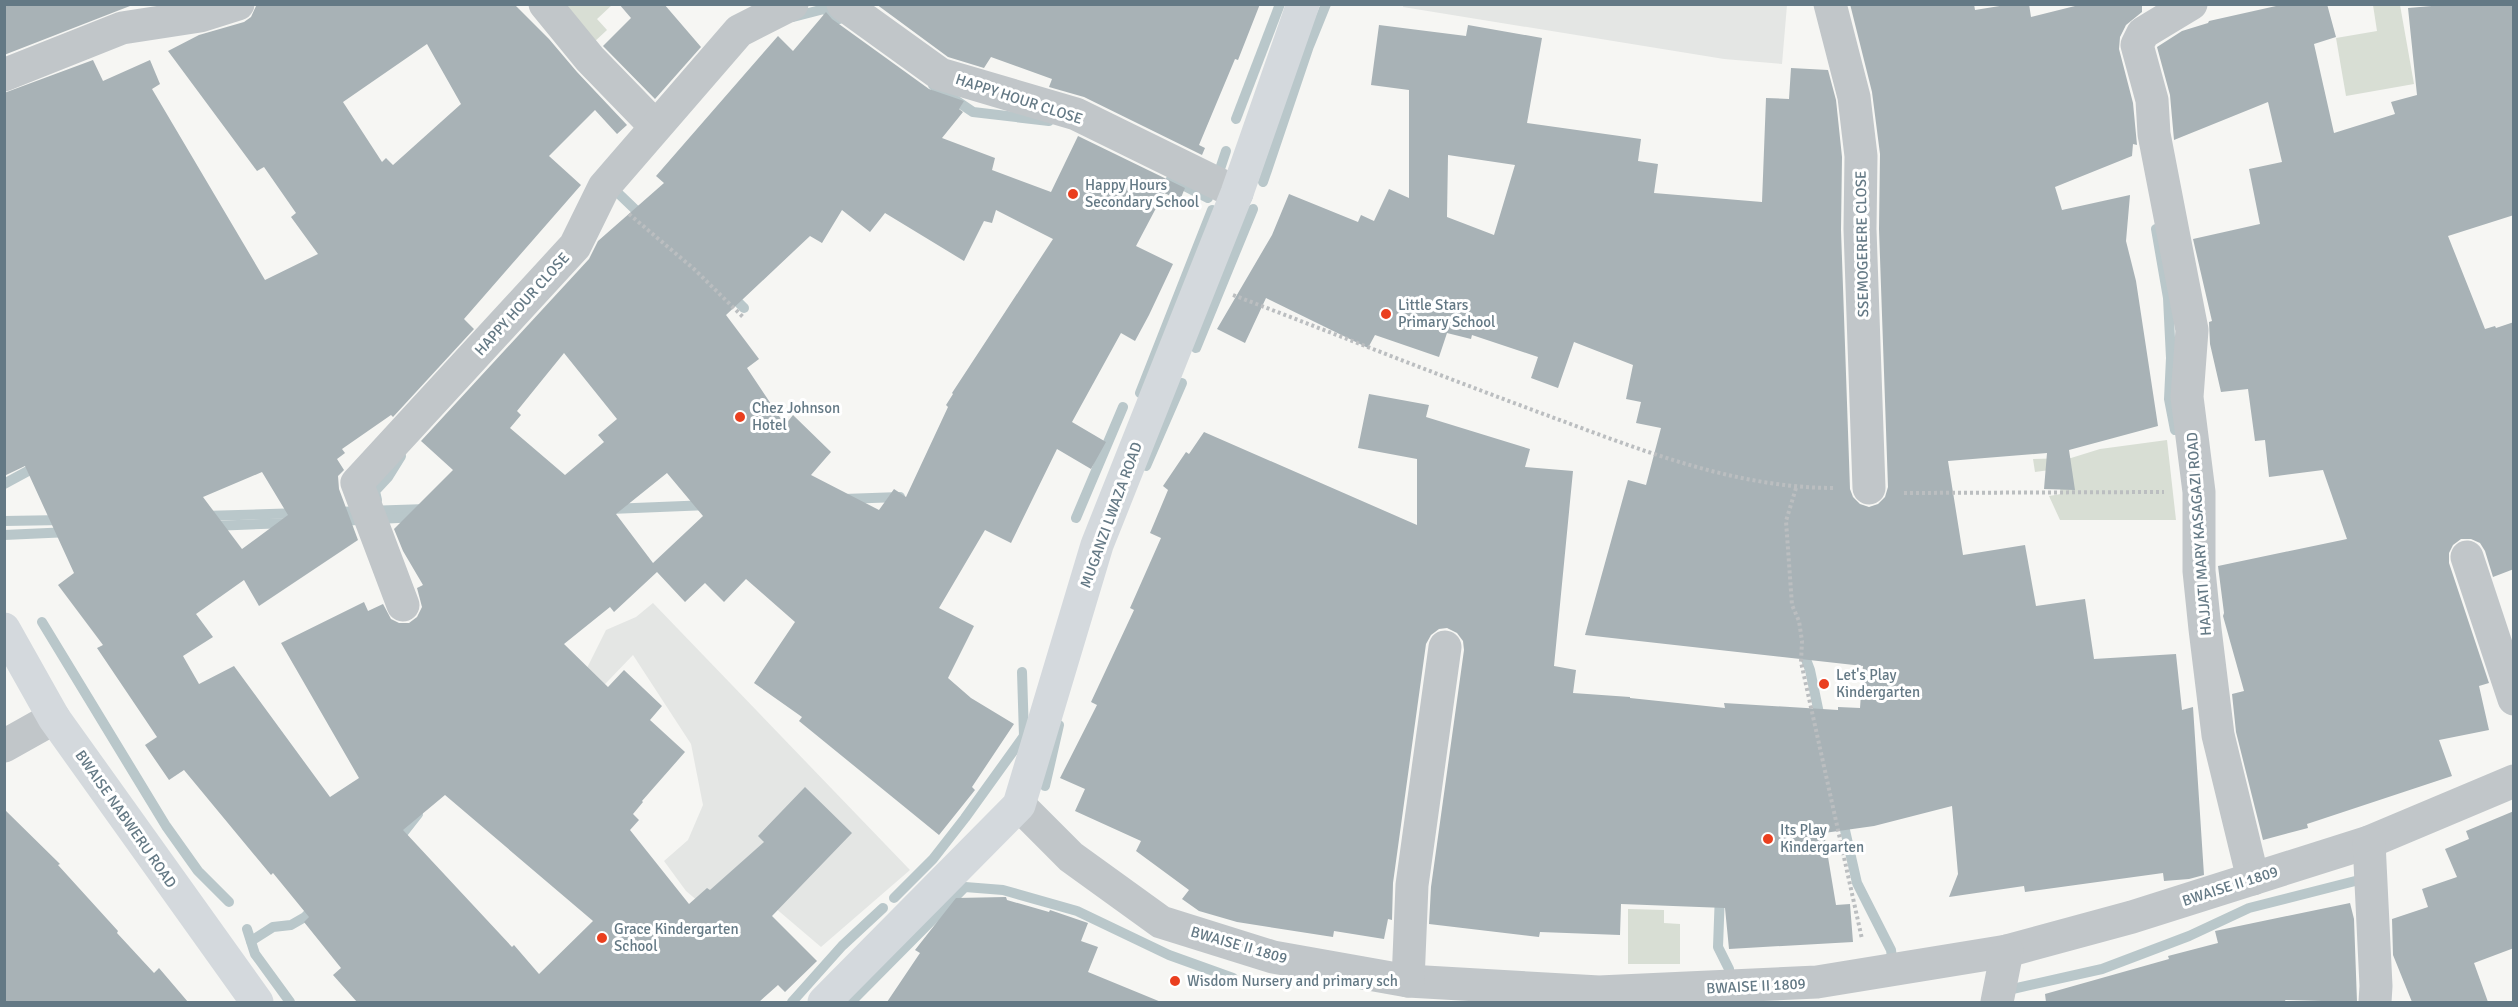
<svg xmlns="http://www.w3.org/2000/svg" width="2518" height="1007" viewBox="0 0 2518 1007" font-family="Signika,sans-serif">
<rect width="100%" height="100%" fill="#f6f6f3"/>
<!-- built -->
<g fill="#e4e6e4">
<polygon points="1404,4 1787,4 1787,5 1782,64 1724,59 1403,7"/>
<polygon points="653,603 910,870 821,947 753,889 699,902 686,891 664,861 688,840 703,805 691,744 633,655 584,706 582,678 606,630 636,617"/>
</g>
<!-- green -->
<g fill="#d8ded4">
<polygon points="558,5 612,5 597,19 607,30 593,43"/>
<polygon points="2373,5 2400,5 2414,84 2346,96 2336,38 2377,31"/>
<polygon points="2167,440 2176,520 2060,520 2049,496 2061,494 2057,469 2035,472 2033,459 2071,458 2100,449"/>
<polygon points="1628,909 1664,910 1664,923 1680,924 1680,964 1628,964"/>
</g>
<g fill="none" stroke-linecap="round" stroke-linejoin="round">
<!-- stream -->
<g stroke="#b9c7ca" stroke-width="10">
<polyline points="793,17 824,9 839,19"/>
<polyline points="933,85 973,112 1049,121"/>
<polyline points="1236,119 1280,4"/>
<polyline points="1220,169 1226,151"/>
<polyline points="1171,179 1208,198"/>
<polyline points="1263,182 1309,46 1326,4"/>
<polyline points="619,194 643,217"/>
<polyline points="2156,229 2168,298 2171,358 2169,399 2175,430"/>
<polyline points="729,293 744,308"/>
<polyline points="1196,348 1253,209"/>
<polyline points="1140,393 1212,210"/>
<polyline points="1146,466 1182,383"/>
<polyline points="4,484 28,471 41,467"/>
<polyline points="844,499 900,497"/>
<polyline points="377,500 375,491 388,477 401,456"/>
<polyline points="610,509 709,505"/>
<polyline points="335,512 427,509"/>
<polyline points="203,516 301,513"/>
<polyline points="1076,518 1123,407"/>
<polyline points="4,521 64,520"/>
<polyline points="338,521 418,517"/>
<polyline points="212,526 289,523"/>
<polyline points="4,535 70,532"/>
<polyline points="42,622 166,826 198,871 229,902"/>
<polyline points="1802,649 1810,670 1821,723"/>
<polyline points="1045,786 1059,725"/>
<polyline points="1842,817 1857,883 1891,950 1893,966"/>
<polyline points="396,842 418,814"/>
<polyline points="1720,893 1718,947 1729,969 1731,983"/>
<polyline points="894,898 933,859 965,818 1024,736 1022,672"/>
<polyline points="247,929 255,954 290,1002"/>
<polyline points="251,941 273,927 291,925 305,917 316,906"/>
<polyline points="2007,993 2008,990 2102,969 2189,936 2249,908 2367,878"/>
<polyline points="792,1002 842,946 883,908"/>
<polyline points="851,1002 965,887 1003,890 1077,911 1169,955 1233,978"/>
<polyline points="1736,1002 1755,1000"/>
</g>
</g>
<!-- building -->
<g fill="#a8b2b6" fill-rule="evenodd">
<polygon points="4,4 130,4 130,6 4,55"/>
<path d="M260,4H514L549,39L577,72L627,125L617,134L595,110L549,156L581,185L464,319L474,329L393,417L391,415L342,449L345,453L337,459L344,470L338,476L339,489L358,540L259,606L244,580L196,614L213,637L183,656L199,684L234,666L330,797L359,778L281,643L364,602L368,611L383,604L391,619L399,623H409L417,617L422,607L417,588L423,585L403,551L394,529L453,470L421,441L589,259L598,241L664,183L656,176L778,36L793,51L826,12L832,19L929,89L964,101L959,109L963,112L942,138L995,158L992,170L1051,192L1078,136L1185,188L1180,200L1164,193L1136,246L1173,264L1149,315L1135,341L1121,333L1072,422L1106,442L1091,469L1057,449L1011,543L985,530L939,608L974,626L948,678L971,698L1014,724L972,787L975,790L939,835L799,721L802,717L754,683L795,622L746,579L724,602L705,583L685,602L657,572L614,612L610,607L564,644L608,687L624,670L662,706L650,720L685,752L642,801L643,802L633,814L639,820L630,830L689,904L707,888L710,890L764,842L758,836L805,787L852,833L772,916L817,961L785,992L778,985L759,1002H357L333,975L341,968L304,922L309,917L273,873L271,875L184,770L169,780L145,745L157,737L97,648L103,645L58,585L74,573L25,466L4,476V93L93,60L103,81L150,60L160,84L152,89L265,280L318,254L291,217L296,213L264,167L257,171L168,51L199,35L244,22L251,17L256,6ZM427,44L461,104L393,165L386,158L382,162L343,102ZM842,210L870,232L885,213L964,261L984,221L992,223L996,210L1053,239L952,393L953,394L946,405L948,407L906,497L894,489L879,510L811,475L831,452L793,415L785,425L747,368L759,359L726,315L810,236L822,243ZM564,353L617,419L598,435L604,442L565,475L510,428L521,415L517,411ZM262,472L288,515L242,549L203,497ZM667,473L703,516L653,563L616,514ZM445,795L593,921L539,974L514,945L512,947L403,830Z"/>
<polygon points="619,4 664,4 701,47 655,99 603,46 631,18"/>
<polygon points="876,4 1260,4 1238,60 1235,59 1199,145 1205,148 1202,155 1084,97 1049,87 1052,79 991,57 984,68 948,57"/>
<path d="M1850,4H1974L1975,10L2012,4H2029L2031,17L2083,4H2142V12L2126,25L2120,37L2119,49L2133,103L2137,145L2133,144L2132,156L2055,187L2062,210L2130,195L2126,241L2136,281L2158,426L2069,450L2075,490L2044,489L2047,453L1948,461L1963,555L2025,545L2036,606L2085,599L2094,659L2176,654L2182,710L2193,707L2204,875L2189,879L2164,881L2163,873L2025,892L2024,886L1949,897L1958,874L1952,806L1874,826L1824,833L1836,905L1850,904L1853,942L1729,949L1725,908L1621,904L1620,935L1540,932L1539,937L1429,924L1431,887L1464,650L1463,641L1457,633L1447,628L1439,629L1431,635L1426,644L1393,883L1392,920L1388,919L1384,939L1334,931L1333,937L1237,922L1199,911L1182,899L1189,890L1136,851L1141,841L1075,811L1085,789L1060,778L1097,705L1091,702L1134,610L1130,608L1161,538L1150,533L1168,490L1163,486L1186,452L1189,454L1204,432L1417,525V459L1358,448L1369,394L1429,405L1426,417L1530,449L1525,467L1573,471L1554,666L1576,670L1573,693L1630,697V698L1725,708L1724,703L1838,710V707L1860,708L1863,666L1585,635L1628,480L1646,485L1661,428L1636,423L1641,402L1626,399L1633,365L1574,342L1558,388L1531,378L1538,357L1472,335L1471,339L1447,333L1439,357L1375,335L1368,348L1266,298L1245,343L1217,329L1272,235L1289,194L1358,222L1361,215L1374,221L1389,189L1409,198V90L1371,85L1379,25L1466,36L1468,25L1542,38L1527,123L1641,139L1638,161L1658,164L1654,193L1762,202L1766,98L1789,99L1791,68L1828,70L1836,100L1842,157L1841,230L1850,489L1853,497L1860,504L1869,507L1878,504L1885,497L1888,487L1879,229L1880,154L1872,92ZM1448,155L1515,165L1494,235L1447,217Z"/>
<polygon points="2285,4 2327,4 2336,37 2314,44 2334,133 2395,114 2391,102 2417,95 2408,8 2455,4 2514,4 2514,215 2448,236 2485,329 2495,326 2496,328 2514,322 2514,569 2493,577 2485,551 2480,543 2471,539 2461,539 2453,545 2449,553 2449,563 2489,683 2479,686 2489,730 2439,740 2452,776 2307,824 2308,828 2263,840 2236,732 2232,694 2244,691 2223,616 2224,613 2218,566 2347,539 2323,470 2269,477 2265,440 2255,441 2248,389 2221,392 2210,344 2209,322 2212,321 2193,239 2260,224 2249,169 2282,162 2268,102 2174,140 2170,95 2157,47 2182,31 2208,23 2209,21"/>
<polygon points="4,809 60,864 58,865 118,931 117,933 154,973 159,968 188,1002 4,1002"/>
<polygon points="2514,811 2514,948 2474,963 2488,1002 2412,1002 2393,955 2392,919 2428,907 2422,889 2457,877 2445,849 2469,839 2466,831"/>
<polygon points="1006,897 1007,900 1049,912 1050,910 1088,923 1081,941 1098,947 1088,972 1161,1002 887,1002 920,953 915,950 956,898"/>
<polygon points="2350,903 2354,919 2357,1002 2285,1000 2286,1002 2046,1002 2045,994 2169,959 2168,956 2218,943 2215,931"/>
</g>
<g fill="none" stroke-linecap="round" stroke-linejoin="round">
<!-- path -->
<g stroke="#bbbec0" stroke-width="4" stroke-dasharray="3 3" stroke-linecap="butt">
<polyline points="629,214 694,269 743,317"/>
<path d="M1233,295C1338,335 1443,377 1549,416C1641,450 1735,488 1834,488"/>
<polyline points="1796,488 1786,521 1792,605 1799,621 1802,641 1801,662 1862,939"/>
<polyline points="1904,493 2164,492"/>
</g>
<!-- street -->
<g stroke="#c1c6c9" stroke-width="33">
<polyline points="545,4 590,59 655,126"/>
<polyline points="843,4 940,74 1076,114 1237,193"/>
<polyline points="1830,4 1854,97 1861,156 1860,229 1869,488"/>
<polyline points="2191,4 2143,33 2137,45 2152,100 2154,134 2192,330 2187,397 2199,492 2199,571 2205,629 2218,735 2253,879"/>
<polyline points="4,75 122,28 200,16 238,4"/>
<polyline points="2467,557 2514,699"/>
<polyline points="403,605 357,483 575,246 604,187 739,31 792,4"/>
<polyline points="4,746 54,718"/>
<polyline points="1019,805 1071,857 1161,922 1273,957 1408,981 1599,992 1817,982 2007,951 2132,917 2369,842 2514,781"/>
<polyline points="2369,842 2376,986 2375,1002"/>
<polyline points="1408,981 1412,885 1445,647"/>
<polyline points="1997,1002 2007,951"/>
</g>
<!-- secondary -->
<g stroke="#d4d9dd" stroke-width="33">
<polyline points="4,629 54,718 257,1002"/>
<polyline points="824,1002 1019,805 1097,545 1237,193 1303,4"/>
</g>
</g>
<!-- markers -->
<g fill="#ea3f1f" stroke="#fff" stroke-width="2">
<circle cx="1073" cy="194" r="6"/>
<circle cx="1386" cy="314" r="6"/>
<circle cx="740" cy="417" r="6"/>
<circle cx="1824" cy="684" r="6"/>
<circle cx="1768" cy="839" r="6"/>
<circle cx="602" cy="938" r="6"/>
<circle cx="1175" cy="981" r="6"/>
</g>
<g text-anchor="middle" stroke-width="6" stroke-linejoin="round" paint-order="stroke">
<!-- street labels -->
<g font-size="15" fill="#647985" stroke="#fff">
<text transform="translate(1019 99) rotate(18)" y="5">HAPPY HOUR CLOSE</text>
<text transform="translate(1862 244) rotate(-91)" y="5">SSEMOGERERE CLOSE</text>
<text transform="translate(522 304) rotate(-48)" y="5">HAPPY HOUR CLOSE</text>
<text transform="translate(1111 515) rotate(-70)" y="5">MUGANZI LWAZA ROAD</text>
<text transform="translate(2199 534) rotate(-94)" y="5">HAJJATI MARY KASAGAZI ROAD</text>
<text transform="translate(126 819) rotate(55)" y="5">BWAISE NABWERU ROAD</text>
<text transform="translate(2230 886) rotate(-18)" y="5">BWAISE II 1809</text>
<text transform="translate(1239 945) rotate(16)" y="5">BWAISE II 1809</text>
<text transform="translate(1756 986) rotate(-3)" y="5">BWAISE II 1809</text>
</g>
<!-- poi labels -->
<g font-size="15" fill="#647985" stroke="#fff" text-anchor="start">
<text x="1085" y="190">Happy Hours<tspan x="1085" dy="17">Secondary School</tspan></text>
<text x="1398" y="310">Little Stars<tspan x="1398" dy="17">Primary School</tspan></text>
<text x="752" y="413">Chez Johnson<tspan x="752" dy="17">Hotel</tspan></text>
<text x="1836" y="680">Let's Play<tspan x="1836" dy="17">Kindergarten</tspan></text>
<text x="1780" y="835">Its Play<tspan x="1780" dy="17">Kindergarten</tspan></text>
<text x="614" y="934">Grace Kindergarten<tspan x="614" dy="17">School</tspan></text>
<text x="1187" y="986">Wisdom Nursery and primary sch</text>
</g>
</g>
<!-- border -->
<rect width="2518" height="1007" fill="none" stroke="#647985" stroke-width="12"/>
</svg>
